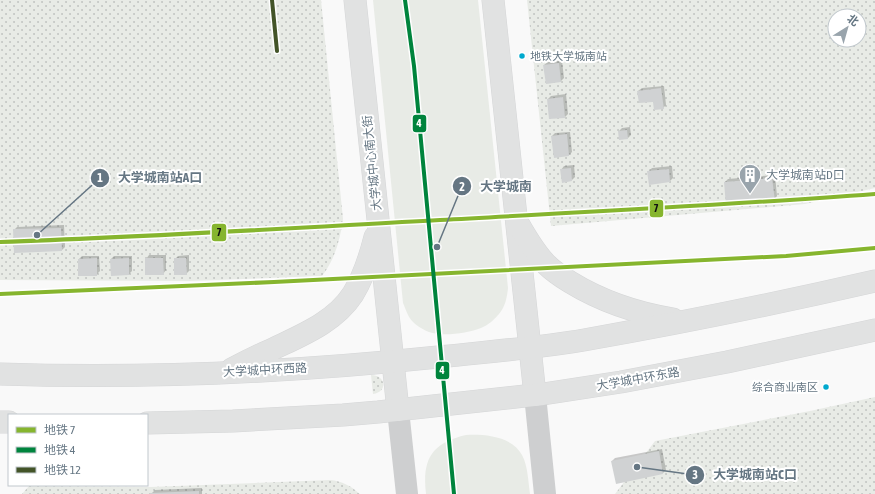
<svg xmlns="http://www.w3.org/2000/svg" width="875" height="494" viewBox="0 0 875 494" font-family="'Asap Condensed','Noto Sans SC',sans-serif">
<defs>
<pattern id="grass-dots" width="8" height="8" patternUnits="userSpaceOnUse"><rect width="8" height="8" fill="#e8ebe6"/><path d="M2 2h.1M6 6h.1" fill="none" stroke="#c0c3c0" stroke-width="1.8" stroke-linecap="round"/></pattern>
</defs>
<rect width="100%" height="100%" fill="#f9f9f9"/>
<!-- grass -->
<g fill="url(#grass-dots)" fill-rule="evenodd">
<path d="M0,0H321L343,219C340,240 335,259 322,276L190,281L0,280Z"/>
<path d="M527,0H875V188L805,204L551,226ZM835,16H859V40H835Z"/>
<path d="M371,375C386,375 388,392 373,394Z"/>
<polygon points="875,397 875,494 615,494 655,441 810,411"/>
<path d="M330,480C342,481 351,486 360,494H22L29,486L150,487Z"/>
</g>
<!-- park -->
<g fill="#e8ebe6">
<path d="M373,0H478L508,288C507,298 505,307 499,314C494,320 488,325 481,328C468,333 443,337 429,332C424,330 417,326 413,322C408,317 406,310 403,303Z"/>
<path d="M466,435C484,434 512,436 522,455C528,466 528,481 530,494H426C422,460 431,443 466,435Z"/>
</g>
<!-- shadow -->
<g fill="#0003">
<polygon points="562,61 564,78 561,81 547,83 544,65 548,62"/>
<polygon points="664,86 666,105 663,108 638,91 642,88"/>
<polygon points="566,94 568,114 565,117 548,99 551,96"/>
<polygon points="630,127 631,135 628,138 619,131 622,128"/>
<polygon points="570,132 572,152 569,155 554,156 552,136 555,133"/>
<polygon points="574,165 575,177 572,180 561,170 564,166"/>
<polygon points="672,166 673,178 670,181 650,183 648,172 652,168"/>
<polygon points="775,175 777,196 774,200 725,182 728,179"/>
<polygon points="64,225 65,247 62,250 14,230 17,227"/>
<polygon points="149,255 166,255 166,270 163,274 146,259"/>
<polygon points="189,255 189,271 186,274 175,259 178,256"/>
<polygon points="82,256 99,256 100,271 96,275 79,259"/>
<polygon points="114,256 132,256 132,271 129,274 111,259"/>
<polygon points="662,449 666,470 663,473 612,461 615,458"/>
<polygon points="202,488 202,494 151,494 155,490"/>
</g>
<!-- building -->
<g fill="#d0d2d3">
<polygon points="559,63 561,82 546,84 543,65"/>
<polygon points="661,88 664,109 654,110 653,102 639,103 637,91"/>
<polygon points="563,97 565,118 549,119 547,99"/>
<polygon points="627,130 628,139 619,140 618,131"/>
<polygon points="567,134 569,156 554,158 551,136"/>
<polygon points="571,168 572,181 562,183 560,169"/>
<polygon points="669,169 670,182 649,185 647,171"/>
<polygon points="772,178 775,201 726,206 724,182"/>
<polygon points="61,228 62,251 14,253 13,229"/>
<polygon points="97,258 97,276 78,276 78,259"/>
<polygon points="129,258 129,275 111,276 110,259"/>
<polygon points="145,258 163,258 164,275 145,275"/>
<polygon points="174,258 186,258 187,275 174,275"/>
<polygon points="659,451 663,474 616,484 611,461"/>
<polygon points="199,491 199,494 150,494 150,493"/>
</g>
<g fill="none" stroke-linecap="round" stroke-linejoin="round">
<!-- major casing -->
<g stroke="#d5d6d7" stroke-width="23">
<g id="major">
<polyline points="355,0 398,410"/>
<polyline points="493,0 535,395"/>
<path d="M519,225C527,239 536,254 547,265C554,272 562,277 570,282C601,301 636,313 673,319"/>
<path d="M232,369C245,362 259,355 273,349C302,335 335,322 353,294C364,276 370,257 375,237"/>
<path d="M0,374C146,379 293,372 438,357C487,352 536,348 584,340C681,323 779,303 875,281"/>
<polyline points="0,422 9,422"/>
<polyline points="147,423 233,421 343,415 378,412 543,394 621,382 727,362 875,330"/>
</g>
</g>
<!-- minor -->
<g stroke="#cecfd0" stroke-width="22">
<polyline points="535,395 545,494"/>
<polyline points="398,410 407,494"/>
</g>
<!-- major -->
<use href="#major" stroke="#e1e2e2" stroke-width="22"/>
<!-- metro-1 casing -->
<g stroke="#fff" stroke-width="7">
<g id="metro-1">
<path d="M0,242C147,237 293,228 440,220C585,212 730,205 875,194"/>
<polyline points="0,294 274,282 786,256 875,248"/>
</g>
</g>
<!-- metro-2 casing -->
<g stroke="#fff" stroke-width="7">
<polyline id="metro-2" points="405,0 414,66 454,494"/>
</g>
<!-- metro-3 casing -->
<g stroke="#fff" stroke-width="7">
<polyline id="metro-3" points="272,0 277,51"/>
</g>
<!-- metro-1 -->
<use href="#metro-1" stroke="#86b52e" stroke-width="4"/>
<!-- metro-2 -->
<use href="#metro-2" stroke="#00843d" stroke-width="4"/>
<!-- metro-3 -->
<use href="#metro-3" stroke="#435428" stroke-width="4"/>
</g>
<!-- icons -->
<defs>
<g id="building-pin" transform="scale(1.15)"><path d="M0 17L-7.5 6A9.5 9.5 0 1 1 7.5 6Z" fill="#99a4ac" stroke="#fff"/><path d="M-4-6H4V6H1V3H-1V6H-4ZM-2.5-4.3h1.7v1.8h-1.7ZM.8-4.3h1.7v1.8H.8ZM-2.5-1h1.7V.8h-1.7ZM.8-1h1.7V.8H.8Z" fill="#fff"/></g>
</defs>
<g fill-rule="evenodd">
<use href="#building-pin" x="750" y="175"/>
</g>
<!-- markers -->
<g fill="#00a9ce" stroke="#fff" stroke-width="1.5">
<circle cx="522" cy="56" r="3.5"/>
<circle cx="826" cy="387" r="3.5"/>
</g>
<g text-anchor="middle" stroke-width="4" stroke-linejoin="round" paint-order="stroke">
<!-- bus labels -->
<g font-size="11" fill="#657683" stroke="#fff" text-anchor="start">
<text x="530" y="60">地铁大学城南站</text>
<text x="818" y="391" text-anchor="end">综合商业南区</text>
</g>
<!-- street labels -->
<g font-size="12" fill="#657683" stroke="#fff">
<text transform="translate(372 163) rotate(-96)" y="4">大学城中心南大街</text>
<text transform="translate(265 370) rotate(-3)" y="4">大学城中环西路</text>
<text transform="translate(638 379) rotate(-10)" y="4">大学城中环东路</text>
</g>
<!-- poi labels -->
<g font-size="12" fill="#657683" stroke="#fff" text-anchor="start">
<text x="766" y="179">大学城南站D口</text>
</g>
</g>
<!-- callouts -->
<path fill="none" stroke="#657683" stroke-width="1.5" d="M37 235L100 178M437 247L462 186M637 467L695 475"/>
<g fill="#657683" stroke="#fff" stroke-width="1.5">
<circle cx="37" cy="235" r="4"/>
<circle cx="437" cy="247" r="4"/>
<circle cx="637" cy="467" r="4"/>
<circle cx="100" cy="178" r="10"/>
<circle cx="462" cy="186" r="10"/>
<circle cx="695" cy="475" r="10"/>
</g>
<g font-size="12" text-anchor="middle" font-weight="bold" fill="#fff">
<text x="100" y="182">1</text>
<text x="462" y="191">2</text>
<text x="695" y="479">3</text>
</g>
<g font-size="13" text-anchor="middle" font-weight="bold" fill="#657683" stroke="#fff" stroke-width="4" stroke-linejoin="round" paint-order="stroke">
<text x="160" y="182">大学城南站A口</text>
<text x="506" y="191">大学城南</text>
<text x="755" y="479">大学城南站C口</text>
</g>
<g stroke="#fff" stroke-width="1.5">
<rect x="412" y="114" width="15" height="19" rx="4" fill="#00843d"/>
<rect x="649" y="199" width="15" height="19" rx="4" fill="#86b52e"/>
<rect x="211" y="223" width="16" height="19" rx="4" fill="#86b52e"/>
<rect x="435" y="361" width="15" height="19" rx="4" fill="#00843d"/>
</g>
<g font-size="11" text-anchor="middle" font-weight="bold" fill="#fff">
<text x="419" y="127">4</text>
<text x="442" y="374">4</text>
</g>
<g font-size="11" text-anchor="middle" font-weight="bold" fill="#111">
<text x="656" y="212">7</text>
<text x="219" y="236">7</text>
</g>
<!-- legend -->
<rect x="8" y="414" width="140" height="72" fill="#ffffff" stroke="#c1c8cd"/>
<rect x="16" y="427" width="20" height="6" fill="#86b52e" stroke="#c1c8cd"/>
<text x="44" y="434" font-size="12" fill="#657683">地铁 7</text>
<rect x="16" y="447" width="20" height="6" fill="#00843d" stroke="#c1c8cd"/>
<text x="44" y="454" font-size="12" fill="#657683">地铁 4</text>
<rect x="16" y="467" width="20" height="6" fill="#435428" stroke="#c1c8cd"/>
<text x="44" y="474" font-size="12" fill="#657683">地铁 12</text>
<!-- north arrow -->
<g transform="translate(847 28) rotate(37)"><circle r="19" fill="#ffffff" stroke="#c1c8cd"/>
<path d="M0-3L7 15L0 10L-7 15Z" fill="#99a4ac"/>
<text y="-6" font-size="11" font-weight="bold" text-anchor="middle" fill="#657683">北</text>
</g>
</svg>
